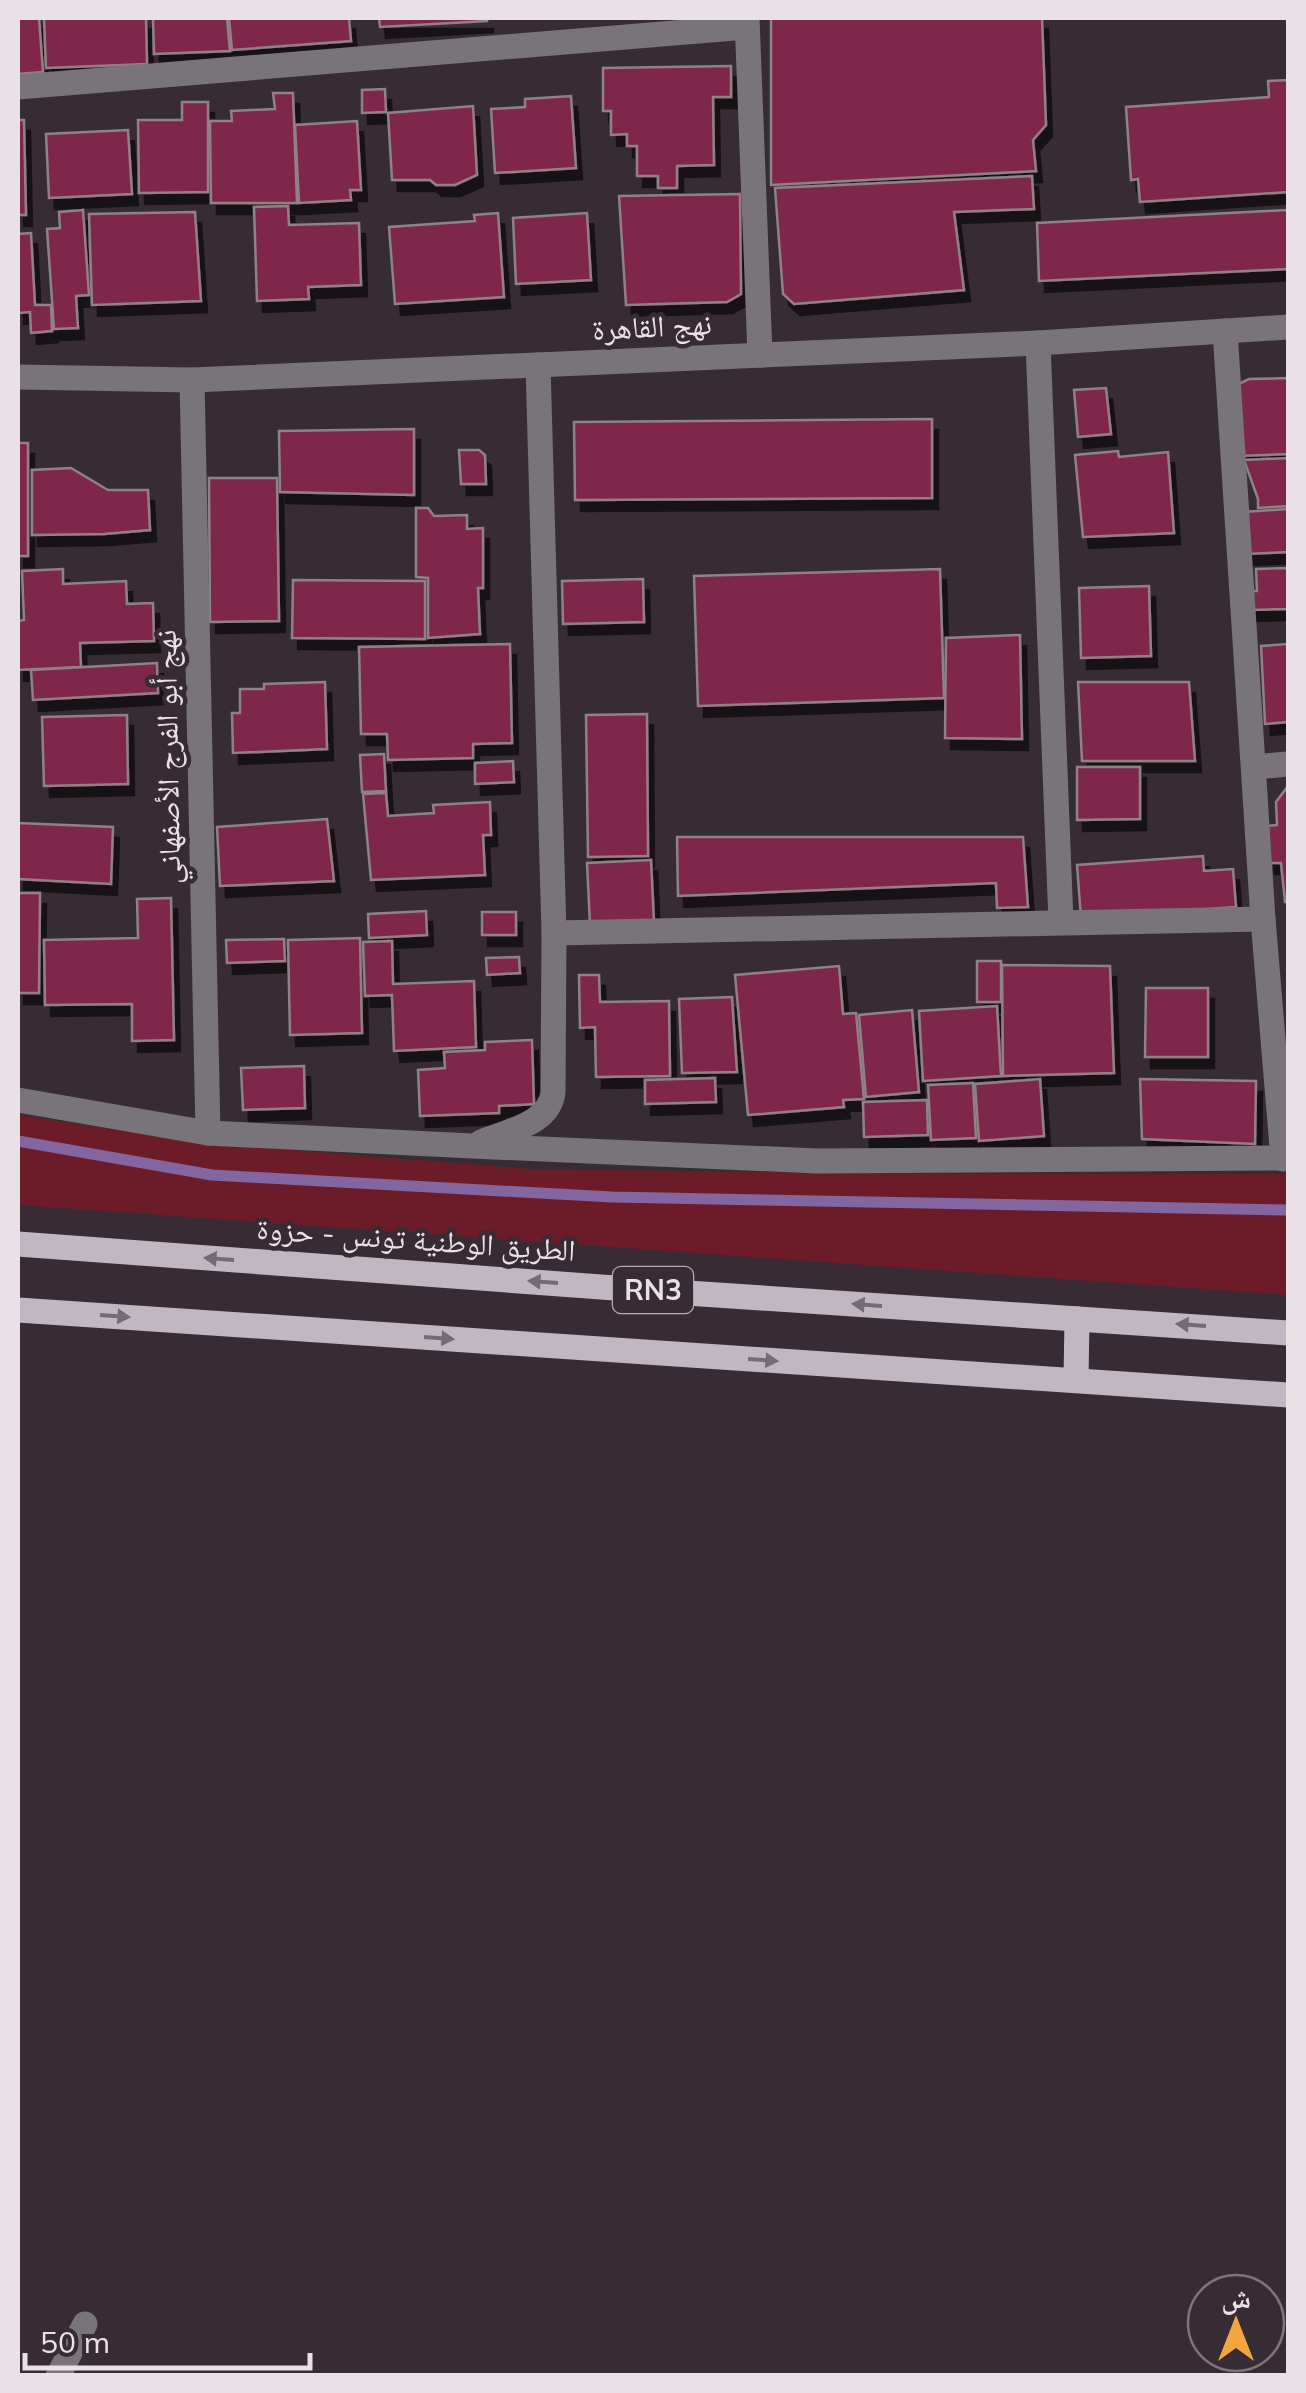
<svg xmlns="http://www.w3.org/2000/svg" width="1306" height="2393" viewBox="0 0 1306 2393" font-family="Mulish,'Noto Naskh Arabic',sans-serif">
<defs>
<filter id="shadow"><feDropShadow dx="6" dy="11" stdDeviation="0" flood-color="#0009"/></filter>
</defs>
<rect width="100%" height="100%" fill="#382c34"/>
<!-- green -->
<polygon fill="#6c1c29" points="18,1115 202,1143 530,1169 906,1174 1288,1174 1288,1295 18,1205"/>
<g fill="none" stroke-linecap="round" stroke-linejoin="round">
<!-- stream -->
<polyline stroke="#83669f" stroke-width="11" points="18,1141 212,1175 612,1197 1288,1210"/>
</g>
<!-- building -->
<g fill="#7f264c" stroke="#918085" stroke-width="2.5" filter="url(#shadow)">
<polygon points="18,18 39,18 43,72 18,74"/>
<polygon points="44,18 146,18 147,64 46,68"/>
<polygon points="153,18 227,18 230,51 154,54"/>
<polygon points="229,18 349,18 351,41 232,50"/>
<polygon points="379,18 487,18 487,21 380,27"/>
<polygon points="771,18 1042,18 1046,125 1033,140 1036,171 771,185"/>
<polygon points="731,66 731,97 713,97 714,165 677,166 677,188 658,188 658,176 637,176 637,146 627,146 627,134 611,135 611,111 603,111 603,68"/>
<polygon points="1288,80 1288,192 1140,202 1138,179 1131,180 1126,107 1269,97 1268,81"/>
<polygon points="385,89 386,112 362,113 362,90"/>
<polygon points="273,93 293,93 297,203 211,203 210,121 232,121 231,111 275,109"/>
<polygon points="571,96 576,168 495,173 491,109 525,107 525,99"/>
<polygon points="182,102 208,102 208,192 139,193 138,120 182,120"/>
<polygon points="473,106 477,175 455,185 436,185 430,180 392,180 388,113"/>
<polygon points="18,120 24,120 26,215 18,215"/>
<polygon points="357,121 361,190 350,190 351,200 299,203 295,125"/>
<polygon points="128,130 132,194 49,198 46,134"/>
<polygon points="1032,176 1034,209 954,212 964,290 794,304 783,294 775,188"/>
<polygon points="740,194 741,294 727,302 626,305 619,196"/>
<polygon points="288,206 289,225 359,223 361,285 308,287 309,299 257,301 254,207"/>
<polygon points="83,210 89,295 76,296 78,328 54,329 47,229 60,228 59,212"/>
<polygon points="1288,210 1288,269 1039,281 1037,223"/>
<polygon points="195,212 201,301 92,305 89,214"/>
<polygon points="498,213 504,297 395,304 389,227 475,221 474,215"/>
<polygon points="587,213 591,280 516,284 513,218"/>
<polygon points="31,233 35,305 51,305 52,331 31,333 30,312 18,313 18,234"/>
<polygon points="1288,378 1288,454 1238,456 1226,390 1249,379"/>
<polygon points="1106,388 1111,434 1078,437 1074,390"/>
<polygon points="932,419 932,498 575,500 574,422"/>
<polygon points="414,429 414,495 280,492 279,431"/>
<rect x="18" y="443" width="10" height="113"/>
<polygon points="459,450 479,450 485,455 486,484 461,484"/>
<polygon points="1118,451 1119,457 1168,452 1174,533 1083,537 1075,455"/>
<polygon points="1288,458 1288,506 1258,508 1258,499 1244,460"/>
<polygon points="71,468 108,490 148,490 150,530 104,534 32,535 32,470"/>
<polygon points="209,478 277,478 279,621 210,622"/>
<polygon points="416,508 428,508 434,516 467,515 467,529 483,528 483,588 478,588 480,634 428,638 428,578 416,577"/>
<polygon points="1288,509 1288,552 1247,554 1244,512"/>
<polygon points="1288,568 1288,609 1247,610 1246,591 1257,591 1256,569"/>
<polygon points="63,569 63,584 126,581 127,604 153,603 154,641 80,643 81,667 18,670 18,621 24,620 22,571"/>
<polygon points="940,569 944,698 698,706 694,576"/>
<polygon points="643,579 644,622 563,624 562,581"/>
<polygon points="293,580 425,581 425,639 292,638"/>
<polygon points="1149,586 1151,656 1081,658 1079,588"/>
<polygon points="1020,635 1022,739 945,738 946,638"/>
<polygon points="510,644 512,743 473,744 473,758 388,760 387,734 361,734 359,647"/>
<polygon points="1288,644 1288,722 1265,724 1261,646"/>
<polygon points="157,663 158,693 33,700 31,670"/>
<polygon points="325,682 327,749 233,753 232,713 240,713 240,689 264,689 264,684"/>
<polygon points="1078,682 1189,682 1195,761 1082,761"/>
<polygon points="647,714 648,856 588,857 586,715"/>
<polygon points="127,715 128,784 44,786 42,717"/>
<polygon points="384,754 386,791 362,792 360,755"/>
<polygon points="513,761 514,782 475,784 475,763"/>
<polygon points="1077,767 1140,767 1140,819 1077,820"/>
<polygon points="1288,786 1288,902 1285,902 1281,863 1269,863 1266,826 1277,825 1276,802"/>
<polygon points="386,793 388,816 434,813 433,805 490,802 491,835 483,835 485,875 371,880 363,794"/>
<polygon points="327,819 334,881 220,886 217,827"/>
<polygon points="18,823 113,827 111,884 18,879"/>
<polygon points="677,837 1023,837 1028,907 997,908 996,883 678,896"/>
<polygon points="1203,856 1204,871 1233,869 1236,907 1081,918 1077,865"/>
<polygon points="651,860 654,922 590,925 587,863"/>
<polygon points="18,893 40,893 39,993 18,993"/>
<polygon points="171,898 174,1040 132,1041 132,1004 45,1005 44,940 138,938 137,899"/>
<polygon points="426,911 427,935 369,938 368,914"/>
<rect x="482" y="912" width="34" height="23"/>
<polygon points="360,938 362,1033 290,1035 288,940"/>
<polygon points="284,939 285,961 227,963 226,940"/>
<polygon points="392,941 393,984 474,981 476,1047 394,1051 392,995 365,996 363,942"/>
<polygon points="519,957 520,973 487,975 486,958"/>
<rect x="977" y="961" width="24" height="41"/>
<polygon points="1002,965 1110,966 1114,1073 1003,1076"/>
<polygon points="839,966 843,1014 856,1013 864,1099 843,1100 844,1107 748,1115 735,975"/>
<polygon points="579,975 599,975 600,1002 669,1001 670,1076 596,1077 595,1027 580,1028"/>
<polygon points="1146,988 1208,988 1208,1057 1145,1057"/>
<polygon points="732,997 737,1072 682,1073 679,999"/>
<polygon points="997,1006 1001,1076 923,1081 919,1011"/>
<polygon points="912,1010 919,1092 866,1097 859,1015"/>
<polygon points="532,1040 534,1104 499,1106 499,1113 420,1116 418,1070 445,1068 444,1052 485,1050 485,1042"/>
<polygon points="304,1066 305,1108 243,1110 241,1068"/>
<polygon points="715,1078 716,1102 645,1104 645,1080"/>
<polygon points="1040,1079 1044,1136 979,1141 975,1084"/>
<polygon points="1140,1079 1256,1081 1255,1144 1142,1139"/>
<polygon points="973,1083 976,1138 931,1140 928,1085"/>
<polygon points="927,1100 928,1135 864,1137 863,1102"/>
</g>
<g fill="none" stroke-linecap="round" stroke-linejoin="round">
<!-- minor -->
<g stroke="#787479" stroke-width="25">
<polyline points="747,18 760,355"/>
<polyline points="18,87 747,27"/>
<polyline points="1225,331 1263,919 1283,1159"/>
<polyline points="1038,343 1061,922"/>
<polyline points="18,377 192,380 1038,343 1288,327"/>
<polyline points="192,380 208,1133"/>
<polyline points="1254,767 1288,764"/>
<polyline points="554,933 1263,919"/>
<polyline points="18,1100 208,1133 472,1146 817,1161 1288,1158"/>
<path d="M481,1142C507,1131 550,1124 553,1092L554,933L538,365"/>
<polyline points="58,2376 85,2324"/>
</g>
<!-- major -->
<g stroke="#c1b7c3" stroke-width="25">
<polyline points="18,1244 642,1290 1288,1333"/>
<polyline points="18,1310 1288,1395"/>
<polyline points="1076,1379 1077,1319"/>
</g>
</g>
<!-- one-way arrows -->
<defs><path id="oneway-solid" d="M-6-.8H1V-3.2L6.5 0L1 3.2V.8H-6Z" transform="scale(2.5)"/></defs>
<g fill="#766b74">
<use href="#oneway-solid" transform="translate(219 1259) rotate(-176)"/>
<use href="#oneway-solid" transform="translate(543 1282) rotate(-176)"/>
<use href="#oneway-solid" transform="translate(867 1305) rotate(-176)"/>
<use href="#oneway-solid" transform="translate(115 1316) rotate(4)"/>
<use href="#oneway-solid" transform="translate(1191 1325) rotate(-176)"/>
<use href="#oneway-solid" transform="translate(439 1338) rotate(4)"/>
<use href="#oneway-solid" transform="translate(763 1360) rotate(4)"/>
</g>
<g text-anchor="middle" stroke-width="9" stroke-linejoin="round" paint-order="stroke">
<!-- shield labels -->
<rect fill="#382c34" stroke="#b4abb1" stroke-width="2.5" x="613" y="1267" width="80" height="46" rx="8"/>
<g font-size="28" font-weight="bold" fill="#e9e1e6">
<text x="653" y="1300">RN3</text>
</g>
<!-- street labels -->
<g font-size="30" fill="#e9e1e6" stroke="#382c34">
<text transform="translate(652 327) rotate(-3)" y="10">نهج القاهرة</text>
<text transform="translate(168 757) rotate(-91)" y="10">نهج أبو الفرج الأصفهاني</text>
<text transform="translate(416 1240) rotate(4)" y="10">الطريق الوطنية تونس - حزوة</text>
</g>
</g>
<!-- border -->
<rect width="1306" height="2393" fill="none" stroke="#e9e1e6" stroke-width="40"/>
<!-- north arrow -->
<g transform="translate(1236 2323)"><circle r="48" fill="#382c34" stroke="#7f747b" stroke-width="2.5"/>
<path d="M0-8L18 38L0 25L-18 38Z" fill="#f1a640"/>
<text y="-15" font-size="28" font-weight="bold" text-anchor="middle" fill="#e9e1e6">ش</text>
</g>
<!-- scale -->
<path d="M25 2353v15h285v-15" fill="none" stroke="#e9e1e6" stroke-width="5"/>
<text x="40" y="2353" font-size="30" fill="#e9e1e6" stroke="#382c34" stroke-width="8" paint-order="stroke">50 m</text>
</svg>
